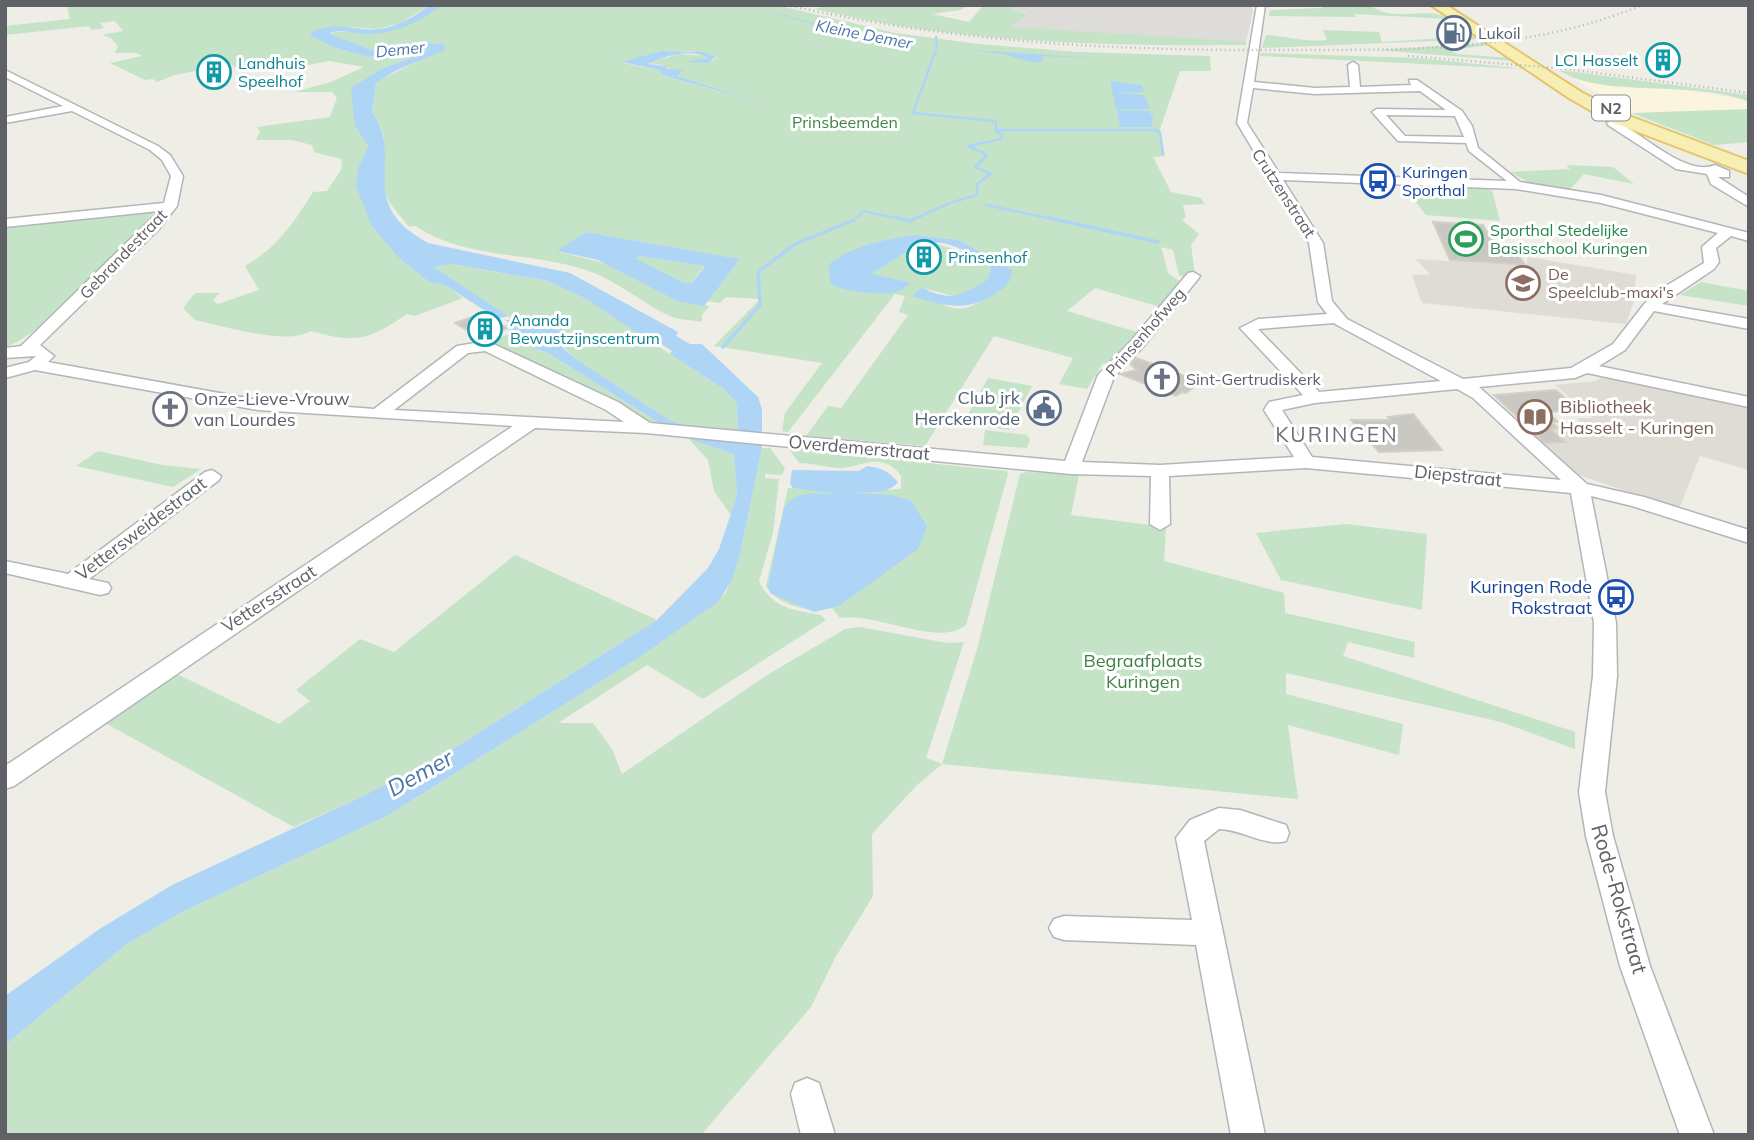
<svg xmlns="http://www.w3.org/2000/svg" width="1754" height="1140" viewBox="0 0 1754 1140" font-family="Mulish,sans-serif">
<rect width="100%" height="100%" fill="#eeede6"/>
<!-- commercial -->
<polygon fill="#fbf5df" points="1573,79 1616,87 1661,86 1741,99 1749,102 1749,109 1632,113"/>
<!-- industrial -->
<polygon fill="#dddcd8" points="1010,5 1251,5 1253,11 1246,42 1009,27 1027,13 1010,9"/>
<!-- education -->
<g fill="#dedcd5">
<polygon points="1528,257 1636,275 1634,301 1626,324 1422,303 1412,275 1430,274 1416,259 1526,266"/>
<polygon points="1605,375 1749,406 1749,470 1700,456 1679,509 1573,473 1526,427 1581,424 1577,418 1593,418 1555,385 1596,381"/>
</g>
<!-- green -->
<g fill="#c5e3c6" fill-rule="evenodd">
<path d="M76,5H429L401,23L377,29L350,27L309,34L333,47L368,57L430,48L420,55L383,68L355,126L368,146L357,170L356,186L400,259L429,282L445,285L463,298L415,316L407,314C369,340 355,344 311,331C285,346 225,326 195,320L183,308L195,293H219L213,301L218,304L259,290L245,266C278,247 293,224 313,192L327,191L341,170L342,159L314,152L312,145L291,140H256L260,131L257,127L330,117L337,98L332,92H294L331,82L364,67L329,61L297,67L275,58L234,67L231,64L175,75L157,82L153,79L145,80L110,63L142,56L137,53H115L118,46L111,38L102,35L123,31L115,21L100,23L104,28L91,30L89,26L5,35V26L70,19L67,6Z"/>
<path d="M442,5H776L895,33L979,44L1078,52L1210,56L1211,71H1180L1160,129L1165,156L1153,157L1171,192L1201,198L1205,204L1183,205L1186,217L1182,220L1199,234L1191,245L1196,281L1179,275L1173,250L1161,247L1168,273L1182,283L1160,307L1095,288L1067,311L1140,333L1109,365L1103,363L1087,389L1059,384L1073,358L994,336L925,446L806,436L828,406L841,408L908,315L899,312L905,296L895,294L788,432L782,431L785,413L822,363L714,346L760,299L726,297L720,303L707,301L740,259L586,232L559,252L608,264L677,301L709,306L702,315V322C694,320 683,320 675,318C644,306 618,280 586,270C532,252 463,259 416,226L409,227C402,217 387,203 385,191C378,159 395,142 372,112L376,83C399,68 425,62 444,44L430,43L378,52L328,35C340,28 352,34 366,34C393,33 420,22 442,5ZM661,51H692L717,57L709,63L692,61H705L707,56L679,54L648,63L663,65L671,71L680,70L677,76L757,102L662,75L659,70L623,63ZM915,235L959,240L1012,270C997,286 976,316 949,307C940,304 930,293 922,288L958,297L988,279L991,268L975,256L928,241L906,251L871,275L884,279L843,281Z"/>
<path d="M829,5H970L960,10L932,14L969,22L984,5H1010V9L1028,14L1010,27L1221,40L1246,42V45C1100,46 957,43 815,9Z"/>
<path d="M1322,5H1378L1373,7C1395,23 1427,5 1450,19L1354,14L1356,17L1269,16L1270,10L1322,8Z"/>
<path d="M1323,30L1379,32L1382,42L1476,36L1481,39L1262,48L1266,35C1285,36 1308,43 1327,40Z"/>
<polygon points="1486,43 1490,45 1450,50 1457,54 1510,58 1513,61 1378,50"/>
<polygon points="1261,53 1417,58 1526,69 1260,56"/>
<path d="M1559,70L1749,95V102C1696,79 1601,99 1559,70Z"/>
<polygon points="1749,109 1749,142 1714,145 1632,113"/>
<polygon points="1566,165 1613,167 1634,184 1584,174 1569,190 1532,184 1510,172 1570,169"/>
<polygon points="1400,182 1464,184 1492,190 1500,221 1426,215"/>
<path d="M152,210L154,212L144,224C109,257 48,333 5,347V225Z"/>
<polygon points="640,256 705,266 690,283 683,282 635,259"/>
<polygon points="444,263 548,281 586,299 725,390 737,404 738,431 682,425 668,419 573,357 537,318 516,322 434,267"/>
<polygon points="1701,282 1749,291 1749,306 1680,295"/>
<polygon points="509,334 516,341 548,353 661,424 647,424 488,343"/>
<polygon points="988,378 1032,386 1009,430 964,422"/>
<polygon points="985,430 1027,435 1030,440 1027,448 983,445"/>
<polygon points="689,439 734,454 737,496 731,515 714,491 708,460"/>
<path d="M762,448H770L785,468L782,475L765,474V478L779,479L773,533L759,581C771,608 795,611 821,615L826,620L703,699L647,665L558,723H593L612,749L622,774L764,677L845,629L860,627L947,643L964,642L926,758L942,764L978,646L1020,474L1026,472L1079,475L1071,515L1166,527L1164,561L1284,593L1285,613L1415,642L1414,658L1348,642L1343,656L1575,732V749L1501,722L1286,673V694L1403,724L1399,755L1288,725L1298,799L942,764L917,785L872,834L873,896L835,958L811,1007L701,1135H5V1045L127,944L182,912L387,816L638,658L726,593L740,554Z"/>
<path d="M789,449L1006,471L1008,474L966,625C938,648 877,612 840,618L832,608C810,613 778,606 766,586L788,488L858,492L901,489V476C882,449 859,469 838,468C825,467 813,463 799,463Z"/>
<polygon points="98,451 162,465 201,469 173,487 76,466"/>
<polygon points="1346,524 1427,534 1422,610 1281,580 1256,533"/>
<polygon points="515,555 657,620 445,754 361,797 294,827 98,719 171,671 279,724 310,701 296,690 360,639 394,652"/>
</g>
<!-- water -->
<g fill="#aed5f6" fill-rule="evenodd">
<path d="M429,5H442C420,23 389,36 361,34C349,33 339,28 329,34L378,52L430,43L444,44L445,50L395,71L376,83L372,112C407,160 352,201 428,243L570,273L678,332L676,336L690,344H702L758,397L762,409V448L740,554L732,580L718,602L638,658L387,816L182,912L127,944L5,1045V996L101,928L174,884L361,797L445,754L657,620L708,568L719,549L737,496L734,454L689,439L661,424L548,353L516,341L506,325L510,323L505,320L537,318L563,333L560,345L573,357L668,419L682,425L738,431L737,404L725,390L670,354L672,351L657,341L651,342L586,299L548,281L451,264L434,267L508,316L498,319L445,285L429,282L400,259L371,225L356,186L357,170L368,146L355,126L351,88L383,68L420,55L429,49L368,57L333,47L309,35C328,18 358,32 380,29C398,26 415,17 429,5Z"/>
<polygon points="750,5 818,26 877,38 972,50 1109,59 1042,56 1044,60 1034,63 1003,54 854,35"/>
<path d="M661,51L702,52L716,56L709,63L685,62L708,58C689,48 666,56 648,64L667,66L666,69L683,70L677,76L758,102L662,75L659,70L622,62Z"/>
<polygon points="1110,81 1142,85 1144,92 1116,93 1144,95 1150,109 1116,109"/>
<polygon points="1117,110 1149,111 1153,117 1152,127 1120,127"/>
<path d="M586,232L740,259L704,306L677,301L598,260L557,251ZM640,256L704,266L705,267L691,283L683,282L636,259Z"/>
<path d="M915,235L959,240L1012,270C1011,281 1007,286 998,292C969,313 945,306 912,296L922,288C952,302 961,296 988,279L991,268C937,228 923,240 872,274L911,283C904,288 899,292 891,293C882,295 833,291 830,282C829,278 830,270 828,265C853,245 884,240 915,235Z"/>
<path d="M867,466C882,468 888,471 898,482C888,495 869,491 855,493L892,495L911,501L927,526L918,549L839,606L814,612L770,593L768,586L784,508C797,488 818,495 839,494L793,488L790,484L792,470L859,471Z"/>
</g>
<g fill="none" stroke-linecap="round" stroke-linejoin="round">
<!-- stream-far1 -->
<g stroke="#aed5f6" stroke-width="2.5">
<polyline points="936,37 937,47"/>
<polyline points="936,50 913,113 992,121 996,122 996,131 1003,135 1001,139 968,146 987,155 975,167 991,174 977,184 977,195 953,202"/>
<polyline points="997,130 1156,130 1160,133 1163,154"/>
<polyline points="986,205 1057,220"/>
<polyline points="858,217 863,211 906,220"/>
<polyline points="912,220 950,203"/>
</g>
<!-- stream -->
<g stroke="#aed5f6" stroke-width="3.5">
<polyline points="898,218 910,221 916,218"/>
<polyline points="1049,218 1158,242"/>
<polyline points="723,347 760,305 758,272 795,244 854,220"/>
</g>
</g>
<!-- building -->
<g fill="#cac8c3" stroke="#d3cfc5" stroke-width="2">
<polygon points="1433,222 1483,225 1496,248 1515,249 1525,265 1450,260"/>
<polygon points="929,247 940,249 932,264 914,262 923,248"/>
<polygon points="483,313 507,328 482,339 455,323"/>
<polygon points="1136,358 1201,382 1186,393 1182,392 1176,396 1120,374 1137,370 1130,364"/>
<polygon points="1556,390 1579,410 1547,412 1558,422 1551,422 1558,428 1550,429 1565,442 1545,443 1494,395"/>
<polygon points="1413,414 1442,450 1379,452 1351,420 1391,420 1388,417"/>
</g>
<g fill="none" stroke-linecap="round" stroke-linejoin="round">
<!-- street casing -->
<g stroke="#b3b6b9" stroke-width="3">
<g id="street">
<path d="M1257,5H1265L1254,82L1315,88L1350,87L1348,65L1353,62L1358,65L1360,87L1411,85L1409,80H1417L1462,111L1472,126L1478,148L1520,182L1601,195L1749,233V241L1731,236L1716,248L1719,262L1714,269L1662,304L1749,319V329L1654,311L1625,350L1599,366L1749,397V407L1587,373L1575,378L1479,387L1587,484L1644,497L1749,530V543L1632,506L1591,496L1616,623L1617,676L1605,792L1613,836L1650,966L1714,1135H1680L1620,966L1586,836L1579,792L1593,676L1594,623L1571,493L1306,468L1169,476L1170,524L1160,530L1150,524L1151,476L1071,474L646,433L535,428L14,786L5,789V766L513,426L258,410L35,370L5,378V368L29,362L36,356L5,358V348L21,346L159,211L5,227V219L164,203L171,176L162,160L150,150L72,111L5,123V117L63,106L5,77V70L158,146L170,155L183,176L177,206L159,229L40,345L54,356L48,362L258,400L374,409L457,346L487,341L618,402L650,423L1065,461L1098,375L1131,341L1188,273L1193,272L1200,276L1198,279L1143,347L1114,377L1082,462L1160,465L1294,457L1264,410L1269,402L1303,395L1240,328L1258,319L1327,314L1318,302L1309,243L1237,123ZM1253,88L1315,94L1420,91L1446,110L1377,109L1372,112L1398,141L1466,143L1469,151L1507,181L1279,173L1247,123ZM1386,115L1455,116L1464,137L1405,136ZM1283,180L1516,189L1601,203L1718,233L1702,247L1704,263L1661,289L1645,303L1613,344L1571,368L1463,379L1347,319L1332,301L1323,243ZM1334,323L1337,325L1441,381L1319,392L1258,329ZM485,351L606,410L624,422L394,410L468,353ZM1457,389L1473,398L1561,480L1312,457L1282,410L1315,403Z"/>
<path d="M1612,120C1640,130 1685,178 1715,165L1729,171V177H1718L1749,197V207L1711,184L1707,174L1676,169L1608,125L1607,123Z"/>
<polygon points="212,470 221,476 219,480 89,579 108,583 111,588 108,593 100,595 5,573 5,561 68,574 205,472"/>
<path d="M1219,808L1240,810L1286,825L1289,833L1286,841C1265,847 1241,829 1219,829L1204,841L1265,1135H1231L1196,945L1064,940L1054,937L1049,928L1054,919L1064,916L1192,920L1176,838L1190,820Z"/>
<polygon points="807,1078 819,1083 835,1135 801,1135 791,1094 795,1083"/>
</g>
</g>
<!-- primary casing -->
<g stroke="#e3c56a" stroke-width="4">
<polygon id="primary" points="1431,5 1446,5 1581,92 1621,113 1749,161 1749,174 1609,121 1569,98"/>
</g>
<!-- street -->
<use href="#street" fill="#fff" fill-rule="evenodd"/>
<!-- primary -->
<use href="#primary" fill="#f7eeb3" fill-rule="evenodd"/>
<!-- rail -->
<g stroke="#b4b5b5" stroke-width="2.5" stroke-dasharray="1 3.5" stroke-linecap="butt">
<path d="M787,5C954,43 1121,51 1292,50C1410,50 1532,51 1642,5"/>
<polyline points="1408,56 1567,69 1749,93"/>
</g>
</g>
<!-- icons -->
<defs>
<g id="fuel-ring" transform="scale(1.75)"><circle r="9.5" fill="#fff" stroke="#5c6f8a" stroke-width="1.5"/><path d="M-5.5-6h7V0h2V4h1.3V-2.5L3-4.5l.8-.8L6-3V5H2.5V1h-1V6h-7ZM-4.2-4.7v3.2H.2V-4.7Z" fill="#5c6f8a"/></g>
<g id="building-ring" transform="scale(1.75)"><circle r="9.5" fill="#fff" stroke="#0f9aa8" stroke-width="1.5"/><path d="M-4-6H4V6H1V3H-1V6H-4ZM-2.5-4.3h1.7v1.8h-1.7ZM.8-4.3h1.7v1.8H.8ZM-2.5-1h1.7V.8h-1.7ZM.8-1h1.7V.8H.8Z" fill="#0f9aa8"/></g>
<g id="bus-ring" transform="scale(1.75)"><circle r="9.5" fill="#fff" stroke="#1a4fb4" stroke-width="1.5"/><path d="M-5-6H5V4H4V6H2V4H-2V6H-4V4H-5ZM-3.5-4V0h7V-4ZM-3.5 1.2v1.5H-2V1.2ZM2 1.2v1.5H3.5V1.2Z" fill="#1a4fb4"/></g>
<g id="stadium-ring" transform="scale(1.75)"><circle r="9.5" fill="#fff" stroke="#2e9e5b" stroke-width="1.5"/><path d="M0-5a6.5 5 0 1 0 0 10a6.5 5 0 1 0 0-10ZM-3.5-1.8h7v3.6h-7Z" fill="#2e9e5b"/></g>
<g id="school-ring" transform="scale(1.75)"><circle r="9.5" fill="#fff" stroke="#8d6e63" stroke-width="1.5"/><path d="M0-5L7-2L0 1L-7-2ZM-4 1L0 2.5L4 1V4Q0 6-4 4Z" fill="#8d6e63"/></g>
<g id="church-ring" transform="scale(1.75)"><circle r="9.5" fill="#fff" stroke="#6b7280" stroke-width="1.5"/><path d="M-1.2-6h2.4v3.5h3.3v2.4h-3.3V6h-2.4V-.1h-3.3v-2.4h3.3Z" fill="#6b7280"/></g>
<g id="civic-ring" transform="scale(1.75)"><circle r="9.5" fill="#fff" stroke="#5c6f8a" stroke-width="1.5"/><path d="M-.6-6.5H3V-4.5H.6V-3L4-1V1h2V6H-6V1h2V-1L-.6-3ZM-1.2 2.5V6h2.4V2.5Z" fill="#5c6f8a"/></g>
<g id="library-ring" transform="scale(1.75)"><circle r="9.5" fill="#fff" stroke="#8d6e63" stroke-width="1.5"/><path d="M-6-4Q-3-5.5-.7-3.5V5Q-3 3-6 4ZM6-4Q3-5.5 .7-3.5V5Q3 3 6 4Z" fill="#8d6e63"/></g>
</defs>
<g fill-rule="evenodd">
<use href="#fuel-ring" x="1454" y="33"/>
<use href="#building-ring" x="1663" y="60"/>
<use href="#building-ring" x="214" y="72"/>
<use href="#bus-ring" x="1378" y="181"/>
<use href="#stadium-ring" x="1466" y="239"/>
<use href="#building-ring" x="924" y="257"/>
<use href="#school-ring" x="1523" y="283"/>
<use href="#building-ring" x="485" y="329"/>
<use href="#church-ring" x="1162" y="379"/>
<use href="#civic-ring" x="1044" y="408"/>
<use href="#church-ring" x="170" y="409"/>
<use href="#library-ring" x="1535" y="417"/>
<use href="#bus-ring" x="1616" y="597"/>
</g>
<g text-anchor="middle" stroke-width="6" stroke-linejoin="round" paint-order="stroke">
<!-- far-service labels -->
<g font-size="16" fill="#4e5e75" stroke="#fff" text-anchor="start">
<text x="1478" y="39">Lukoil</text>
</g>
<!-- far-water labels -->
<g font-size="16" font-style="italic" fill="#4c76a7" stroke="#fff">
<text transform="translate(864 34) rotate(11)" y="6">Kleine Demer</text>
<text transform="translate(400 49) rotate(-6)" y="6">Demer</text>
</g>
<!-- far-culture labels -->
<g font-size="16" fill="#0d838f" stroke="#fff" text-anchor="start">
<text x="1638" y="66" text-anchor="end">LCI Hasselt</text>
<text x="238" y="69">Landhuis<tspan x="238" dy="18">Speelhof</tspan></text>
<text x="948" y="263">Prinsenhof</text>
<text x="510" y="326">Ananda<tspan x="510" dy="18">Bewustzijnscentrum</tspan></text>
</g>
<!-- shield labels -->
<rect fill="#fff" stroke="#8e9093" stroke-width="2" x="1592" y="95.5" width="38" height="25" rx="5"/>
<g font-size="16" font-weight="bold" fill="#5e6165">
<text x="1611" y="114">N2</text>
</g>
<!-- far-park labels -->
<g font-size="16" fill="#3f8344" stroke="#fff">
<text x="845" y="128">Prinsbeemden</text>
</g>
<!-- far-transit labels -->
<g font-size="16" fill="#164399" stroke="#fff" text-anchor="start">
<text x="1402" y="178">Kuringen<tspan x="1402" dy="18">Sporthal</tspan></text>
</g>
<!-- far-street labels -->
<g font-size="16" fill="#5e6165" stroke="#fff">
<text transform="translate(1284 193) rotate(57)" y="6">Crutzenstraat</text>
<text transform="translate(123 254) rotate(-46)" y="6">Gebrandestraat</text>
<text transform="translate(1145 332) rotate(-49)" y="6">Prinsenhofweg</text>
</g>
<!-- far-leisure labels -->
<g font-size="16" fill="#27864d" stroke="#fff" text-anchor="start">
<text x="1490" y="236">Sporthal Stedelijke<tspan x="1490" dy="18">Basisschool Kuringen</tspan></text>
</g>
<!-- far-education labels -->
<g font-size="16" fill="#785e54" stroke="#fff" text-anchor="start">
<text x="1548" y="280">De<tspan x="1548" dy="18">Speelclub-maxi's</tspan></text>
</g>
<!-- far-worship labels -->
<g font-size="16" fill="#5b616d" stroke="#fff" text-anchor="start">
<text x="1186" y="385">Sint-Gertrudiskerk</text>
</g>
<!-- service labels -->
<g font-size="18" fill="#4e5e75" stroke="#fff" text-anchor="end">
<text x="1020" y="404">Club jrk<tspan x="1020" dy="21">Herckenrode</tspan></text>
</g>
<!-- worship labels -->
<g font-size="18" fill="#5b616d" stroke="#fff" text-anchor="start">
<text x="194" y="405">Onze-Lieve-Vrouw<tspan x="194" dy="21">van Lourdes</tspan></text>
</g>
<!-- education labels -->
<g font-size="18" fill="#785e54" stroke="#fff" text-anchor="start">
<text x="1560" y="413">Bibliotheek<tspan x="1560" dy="21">Hasselt - Kuringen</tspan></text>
</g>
<!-- street labels -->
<g font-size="18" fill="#5e6165" stroke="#fff">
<text transform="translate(859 448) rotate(5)" y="6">Overdemerstraat</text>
<text transform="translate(1458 476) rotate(6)" y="6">Diepstraat</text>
<text transform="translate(141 529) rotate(-37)" y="6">Vettersweidestraat</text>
<text transform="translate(269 599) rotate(-33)" y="6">Vettersstraat</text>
</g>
<!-- transit labels -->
<g font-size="18" fill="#164399" stroke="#fff" text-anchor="end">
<text x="1592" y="593">Kuringen Rode<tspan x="1592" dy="21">Rokstraat</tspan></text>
</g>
<!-- park labels -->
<g font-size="18" fill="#3f8344" stroke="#fff">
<text x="1143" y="667">Begraafplaats<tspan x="1143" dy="21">Kuringen</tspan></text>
</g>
<!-- quarter labels -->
<g font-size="21" letter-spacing="2" fill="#6f7377" stroke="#fff">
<text x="1337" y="442">KURINGEN</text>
</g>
<!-- near-street labels -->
<g font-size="21" fill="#5e6165" stroke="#fff">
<text transform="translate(1619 899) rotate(74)" y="7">Rode-Rokstraat</text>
</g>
<!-- near-water labels -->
<g font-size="23" font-style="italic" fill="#4c76a7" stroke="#fff">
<text transform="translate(420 773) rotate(-29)" y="8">Demer</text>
</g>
</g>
<!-- border -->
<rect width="1754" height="1140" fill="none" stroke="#5e6165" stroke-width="14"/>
</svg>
